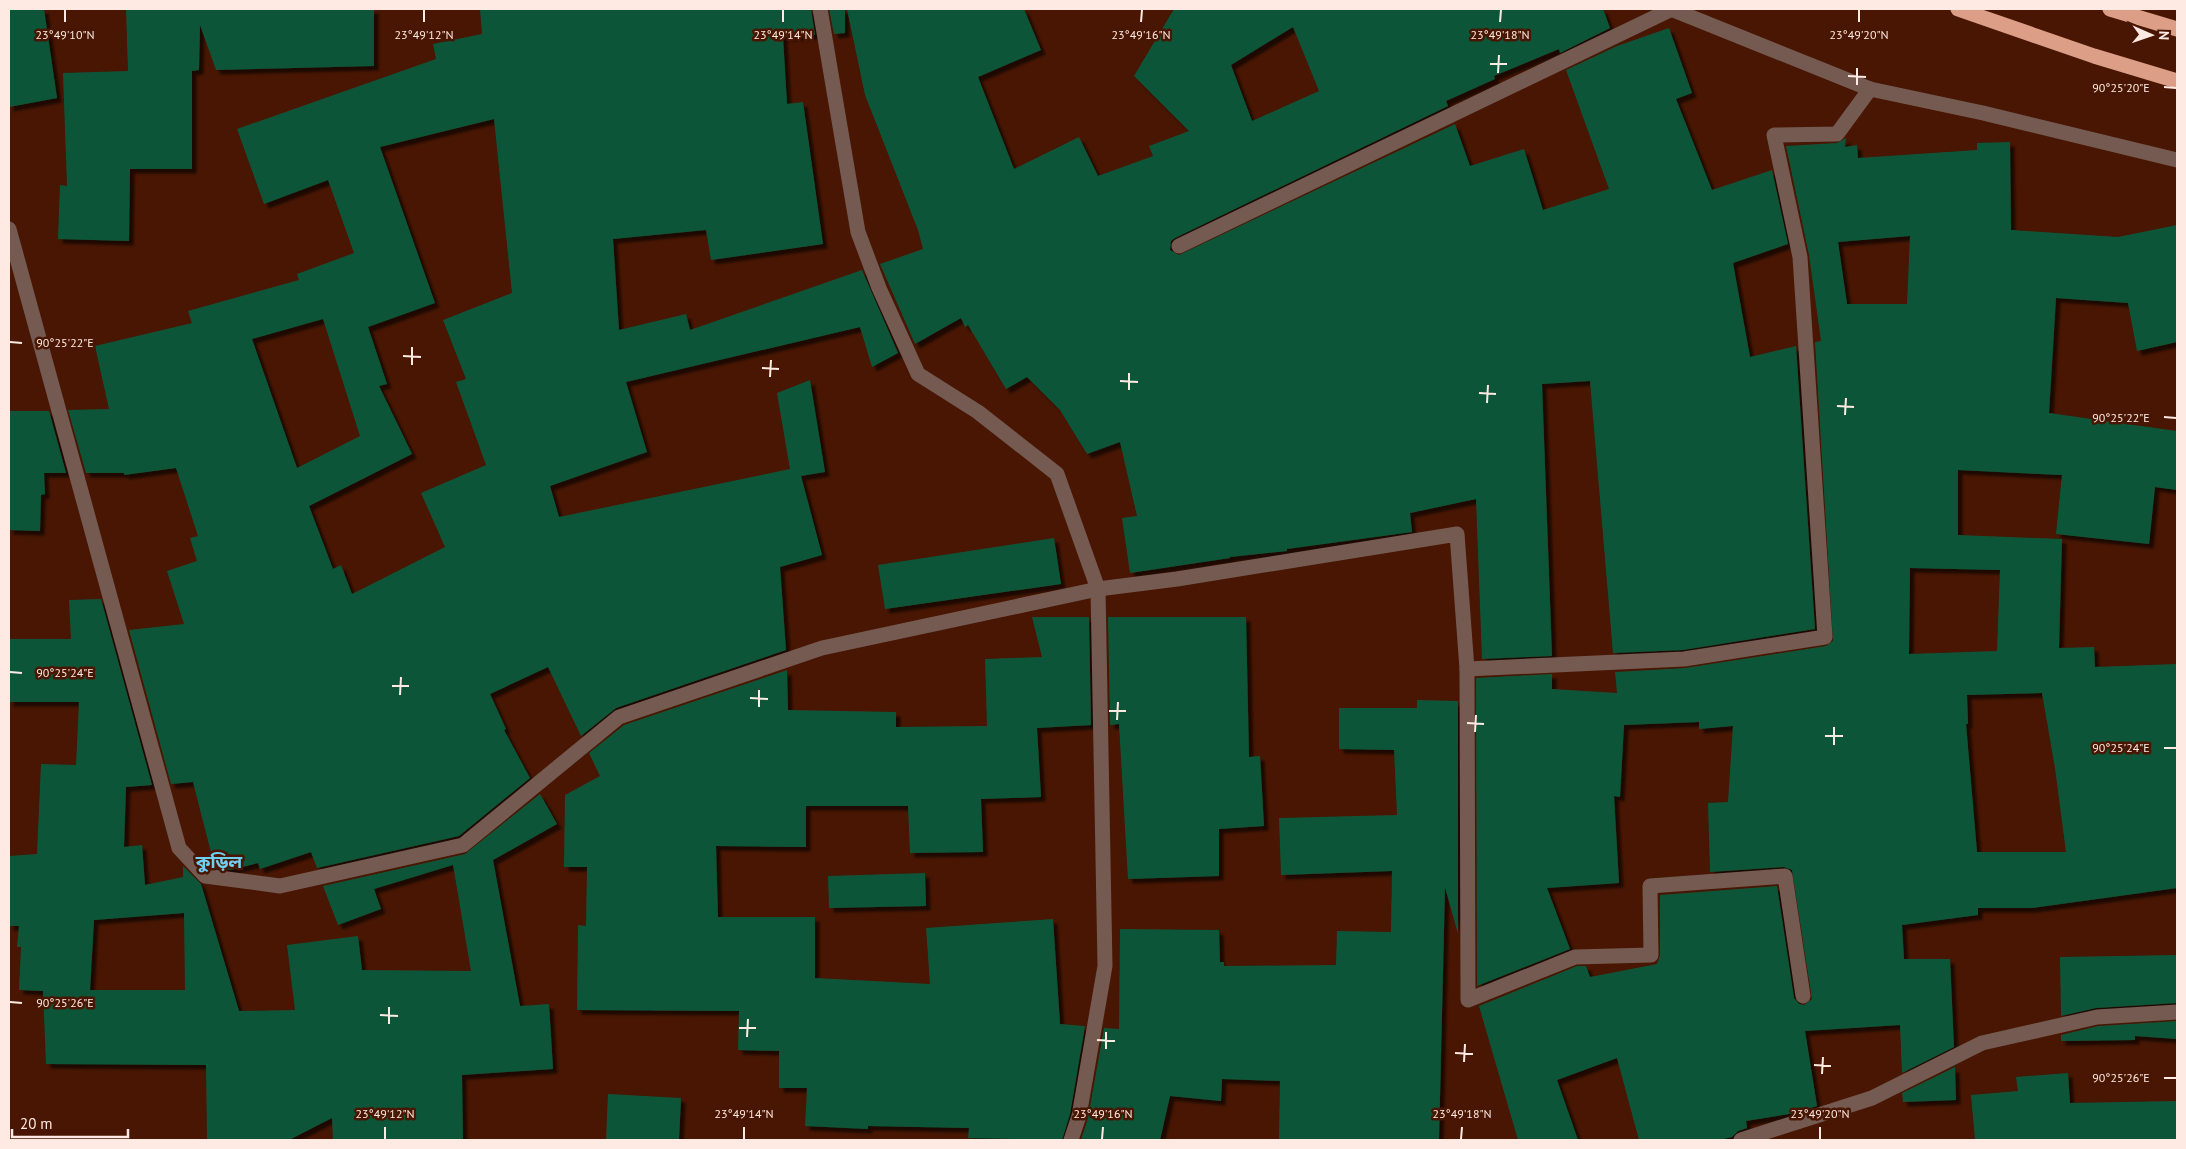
<svg xmlns="http://www.w3.org/2000/svg" width="2186" height="1149" viewBox="0 0 2186 1149" font-family="'PT Sans','Noto Sans Bengali',sans-serif">
<defs>
<filter id="shadow"><feDropShadow dx="4.5" dy="4.5" stdDeviation="1" flood-color="#0009"/></filter>
</defs>
<rect width="100%" height="100%" fill="#481602"/>
<!-- building -->
<g fill="#0f5539" fill-rule="evenodd" filter="url(#shadow)">
<polygon points="9,9 44,9 57,98 9,107"/>
<polygon points="126,9 374,9 374,66 216,70 200,25 199,70 192,71 192,169 130,169 129,241 58,239 60,185 67,186 63,73 128,71"/>
<path d="M480,9H811L815,35L783,37L787,104L803,102L823,244L711,260L706,230L613,239L619,330L686,314L690,330L862,270L898,353L872,367L860,327L626,382L647,452L550,486L559,517L790,469L777,393L810,380L825,472L801,476L822,555L780,567L786,650L616,708L581,736L548,667L490,694L506,729L504,730L530,778L459,836L317,868L311,852L260,869L258,863L231,870L215,868L193,782L171,784L129,630L184,624L167,571L197,561L190,538L198,536L176,468L124,475V473H86L68,410L109,409L95,346L192,323L188,311L299,280L297,274L354,253L328,180L264,204L237,129L436,59L433,44L482,34ZM494,119L512,293L443,320L466,379L456,382L486,465L421,493L445,547L352,594L341,565L333,569L309,506L412,454L379,386L387,384L368,327L435,303L380,147ZM323,319L360,436L297,468L252,339Z"/>
<polygon points="829,9 845,9 845,33 834,34"/>
<path d="M847,9H1024L1041,50L978,77L1014,169L1079,137L1098,176L1153,156L1149,146L1189,131L1134,76L1174,9H1603L1610,28L1560,53L1559,49L1494,76L1495,79L1446,101L1448,106L1175,238L1171,241L1170,250L1179,255L1455,124L1470,166L1524,149L1543,210L1609,189L1566,70L1617,46L1669,28L1692,93L1676,99L1712,190L1772,170L1788,244L1733,263L1750,357L1796,346L1815,629L1683,650L1613,653L1590,381L1542,384L1552,656L1482,659L1476,499L1410,513L1412,532L1287,549V551L1230,557V558L1130,573L1122,518L1137,516L1120,442L1087,454L1060,410L1027,377L1006,389L968,325L965,327L961,318L915,344L880,264L923,249L918,230L865,95ZM1293,27L1319,91L1252,121L1231,65Z"/>
<path d="M1846,138L1845,147L1857,145L1858,158L1977,150V143L2010,142L2011,230L2118,237L2177,225V342L2137,351L2128,303L2056,298L2049,413L2177,431V490L2155,487L2149,544L2056,534L2062,475L1958,470V535L2062,539L2059,648L2094,647L2095,667L2177,664V888L2032,908H1978V915L1902,925L1904,959H1950L1954,1047L1902,1073L1900,1025L1805,1031L1817,1106L1795,1113L1746,1121L1747,1128L1738,1131L1732,1137L1719,1140H1639L1617,1058L1557,1080L1578,1140H1518L1479,1006L1577,966H1586L1590,977L1657,964L1660,955V895L1777,886L1794,998L1799,1004L1804,1005L1812,999L1792,870L1784,867L1710,872L1708,803L1728,802L1733,726L1699,729V722L1624,725L1620,797L1614,796L1619,883L1547,888L1570,949L1477,986L1476,678L1552,674V689L1617,693L1615,672L1685,668L1826,646L1833,641L1815,342L1821,341L1809,255L1786,146L1837,143ZM1910,236L1907,304H1847L1838,242ZM1910,568L2000,570L1997,651L1909,654ZM2042,693L2055,768L2066,852H1977L1966,724H1968L1967,695Z"/>
<polygon points="9,411 49,411 66,473 44,473 45,494 41,495 40,531 9,530"/>
<polygon points="1054,538 1061,584 885,609 878,565"/>
<path d="M101,599L152,785L126,787L124,847L142,845L145,885L183,877V866L201,884L239,1011L295,1010L287,945L358,936L362,970L471,971L453,865L374,889L381,909L338,925L323,886L465,854L540,794L557,824L493,860L520,1006L549,1004L553,1069L462,1075L463,1140H333L332,1118L289,1140H207L206,1065L46,1064L43,991L19,990L21,947H17L19,926H9V856L37,854L41,764L76,765L79,702H9V639H71L69,600ZM184,913L185,990H90L94,920Z"/>
<polygon points="1032,617 1089,617 1091,725 1037,728 1041,797 981,799 983,852 910,853 908,806 806,806 806,847 716,846 718,917 815,917 815,978 930,984 926,928 1053,919 1060,1024 1085,1026 1070,1114 1062,1140 968,1138 969,1128 868,1126 868,1129 805,1126 807,1088 779,1088 779,1051 738,1050 739,1011 577,1010 578,925 586,926 587,867 564,867 565,795 600,776 589,753 624,725 787,670 788,710 896,712 896,727 987,726 985,659 1042,657"/>
<polygon points="1108,617 1246,617 1249,757 1260,756 1264,826 1219,829 1219,876 1128,879 1119,724 1110,725"/>
<polygon points="1417,700 1458,701 1458,934 1445,887 1439,1140 1279,1140 1280,1081 1222,1079 1221,1101 1170,1096 1160,1140 1081,1140 1088,1118 1104,1028 1119,1029 1120,929 1219,930 1220,962 1224,962 1224,966 1336,965 1337,931 1391,932 1392,871 1281,875 1279,818 1397,815 1394,750 1339,749 1339,708 1417,708"/>
<polygon points="925,873 926,906 829,908 828,876"/>
<polygon points="2177,955 2177,1003 2096,1008 2061,1016 2060,957"/>
<polygon points="2177,1021 2177,1039 2135,1036 2135,1040 2061,1041 2061,1035 2098,1026"/>
<polygon points="1955,1067 1956,1100 1903,1102 1902,1093"/>
<polygon points="2068,1073 2070,1103 2177,1101 2177,1140 1975,1140 1971,1095 2018,1091 2016,1077"/>
<polygon points="608,1094 681,1098 679,1140 606,1140"/>
</g>
<g fill="none" stroke-linecap="round" stroke-linejoin="round">
<!-- street -->
<g stroke="#745a51" stroke-width="15">
<polyline points="820,9 858,232 879,288 918,374 978,412 1057,474 1098,589 1105,966 1079,1116 1071,1140"/>
<polyline points="1671,9 1870,89 1983,113 2177,160"/>
<polyline points="9,229 179,848 205,876 280,886 463,845 619,717 822,648 1098,589 1177,579 1457,534 1467,669 1684,659 1825,637 1800,257 1774,135 1837,134 1870,89"/>
<polyline points="1179,246 1672,9"/>
<polyline points="1467,669 1468,1000 1575,957 1651,955 1650,886 1785,876 1803,996"/>
<polyline points="1741,1140 1872,1098 1982,1043 2097,1017 2177,1012"/>
</g>
<!-- highway -->
<g stroke="#dd9e87" stroke-width="15">
<polyline points="1958,9 2094,56 2177,81"/>
<polyline points="2110,9 2177,29"/>
</g>
</g>
<!-- ticks -->
<path fill="none" stroke="#ffeae3" stroke-width="2" d="M65,22V10M424,22V10M783,22V10M1141,22L1142,10M1500,22L1501,10M1859,22V10M1490,64H1507M1498,73L1499,55M1848,76L1866,77M1857,85V68M2164,87L2176,88M10,342L22,343M403,356L421,357M412,365V347M762,368L779,369M770,377L771,360M1120,381L1138,382M1129,390V373M1479,393L1496,394M1487,403L1488,385M1837,406L1854,407M1845,415L1846,398M2164,417L2176,418M10,672L22,673M392,686H409M400,695L401,677M750,698L768,699M759,707V690M1109,711H1126M1117,720L1118,702M1467,723L1484,724M1475,732L1476,715M1825,736H1843M1834,745V727M2164,748H2176M10,1002L22,1003M380,1015L398,1016M389,1024V1007M739,1028H756M747,1037L748,1019M1097,1040L1115,1041M1106,1049V1032M1455,1053L1473,1054M1464,1062L1465,1044M1814,1065L1831,1066M1822,1074L1823,1057M2164,1078H2176M385,1139V1127M744,1139V1127M1102,1139L1103,1127M1461,1139L1462,1127M1820,1139V1127"/>
<g text-anchor="middle" stroke-width="5" stroke-linejoin="round" paint-order="stroke">
<!-- district labels -->
<g font-size="18" font-weight="bold" fill="#71d0ef" stroke="#481602">
<text x="219" y="868">কুড়িল</text>
</g>
</g>
<g font-size="12" text-anchor="middle" fill="#ffeae3" stroke="#481602" stroke-width="5" stroke-linejoin="round" paint-order="stroke">
<text x="65" y="39">23°49'10"N</text>
<text x="424" y="39">23°49'12"N</text>
<text x="783" y="39">23°49'14"N</text>
<text x="1141" y="39">23°49'16"N</text>
<text x="1500" y="39">23°49'18"N</text>
<text x="1859" y="39">23°49'20"N</text>
<text x="2121" y="92">90°25'20"E</text>
<text x="65" y="347">90°25'22"E</text>
<text x="2121" y="422">90°25'22"E</text>
<text x="65" y="677">90°25'24"E</text>
<text x="2121" y="752">90°25'24"E</text>
<text x="65" y="1007">90°25'26"E</text>
<text x="2121" y="1082">90°25'26"E</text>
<text x="385" y="1118">23°49'12"N</text>
<text x="744" y="1118">23°49'14"N</text>
<text x="1103" y="1118">23°49'16"N</text>
<text x="1462" y="1118">23°49'18"N</text>
<text x="1820" y="1118">23°49'20"N</text>
</g>
<!-- border -->
<rect width="2186" height="1149" fill="none" stroke="#ffeae3" stroke-width="20"/>
<!-- north arrow -->
<g transform="translate(2151 35) rotate(92)" stroke="#481602" stroke-width="4" paint-order="stroke">
<path d="M0-4L9 19L0 12L-9 19Z" fill="#ffeae3"/>
<text y="-8" font-size="14" font-weight="bold" text-anchor="middle" fill="#ffeae3">N</text>
</g>
<!-- scale -->
<path d="M12 1129v8h116v-8" fill="none" stroke="#ffeae3" stroke-width="2.5"/>
<text x="20" y="1129" font-size="15" fill="#ffeae3" stroke="#481602" stroke-width="4" paint-order="stroke">20 m</text>
</svg>
